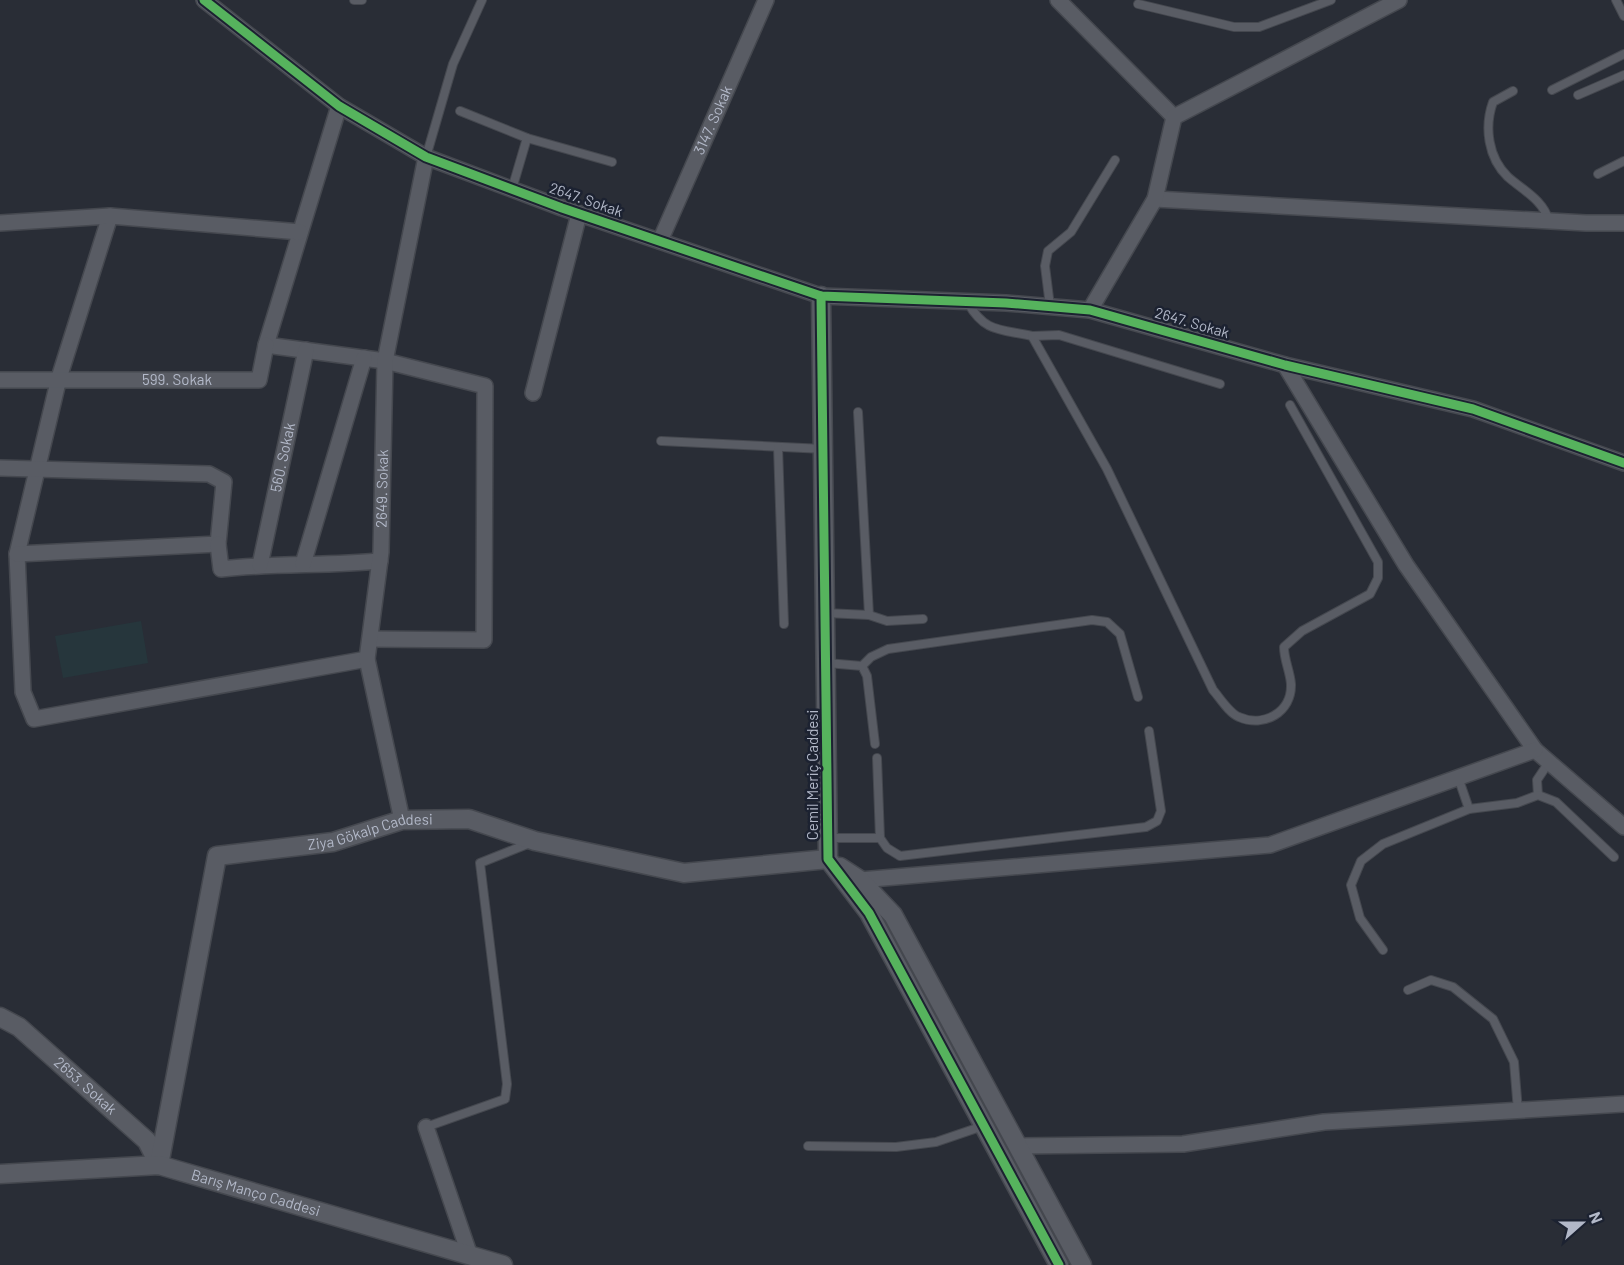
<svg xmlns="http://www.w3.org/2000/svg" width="1624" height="1265" viewBox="0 0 1624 1265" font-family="Barlow,sans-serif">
<rect width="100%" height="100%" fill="#292d36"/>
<!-- green -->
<polygon fill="#26363c" points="141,621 148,663 63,678 55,636"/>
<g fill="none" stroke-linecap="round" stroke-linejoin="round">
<!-- service casing -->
<g stroke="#45484f" stroke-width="10">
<g id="service">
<polyline points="354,0 362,0"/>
<polyline points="1616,0 1624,16"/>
<polyline points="1138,4 1234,27 1259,27 1331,0"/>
<polyline points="1552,90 1624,54"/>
<path d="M1513,91L1493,102C1484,127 1488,158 1508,177C1524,191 1543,200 1549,221"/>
<polyline points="1578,95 1624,75"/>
<polyline points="460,111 527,138 612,162"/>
<polyline points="426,157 453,64 482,0"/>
<polyline points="1598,174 1624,161"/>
<polyline points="512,189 527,138"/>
<path d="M968,303C985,333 1001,329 1032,336L1107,469L1213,690C1220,698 1229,713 1239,717C1264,728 1292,712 1291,684C1290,671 1284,660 1284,647L1302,631L1370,594L1378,578V562L1290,405"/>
<polyline points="1050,306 1045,266 1048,251 1071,232 1115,160"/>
<polyline points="1032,336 1059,335 1220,384"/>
<polyline points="858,412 869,615"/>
<polyline points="661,441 824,449"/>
<polyline points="778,447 784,624"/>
<polyline points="826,613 869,615 887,621 923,619"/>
<polyline points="827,663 862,666 867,676 875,744"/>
<polyline points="862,666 871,657 888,649 1092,620 1107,622 1120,634 1138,697"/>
<polyline points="877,758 880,838 887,848 900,856 1146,827 1157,821 1161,811 1149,731"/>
<polyline points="1458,777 1469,809"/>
<polyline points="1538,795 1537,780 1549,762"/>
<polyline points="828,838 880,838"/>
<polyline points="1383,950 1360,918 1351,885 1361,861 1383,844 1469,809 1517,803 1538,795 1556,802 1614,857"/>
<polyline points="1408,990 1431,980 1453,987 1493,1019 1514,1062 1518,1111"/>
<polyline points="426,1127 505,1099 507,1084 480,863 530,843"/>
<polyline points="808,1146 896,1147 936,1142 983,1126"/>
</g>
</g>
<!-- minor casing -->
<g stroke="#45484f" stroke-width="18">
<g id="minor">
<polyline points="204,0 339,106 426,157 562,208 821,296 1006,303 1090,310 1285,365 1473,409 1624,463"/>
<polyline points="1058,0 1174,117"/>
<polyline points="339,106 266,345 385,361 485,386 484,640 370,639"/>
<polyline points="1155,199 1586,223 1624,223"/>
<polyline points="110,216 59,378 17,554 23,692 34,719 367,659"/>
<polyline points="0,223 110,216 300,232"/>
<path id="s1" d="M660,241L766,0"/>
<polyline points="1090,310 1155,199 1174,117 1399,0"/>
<polyline points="1285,365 1406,565 1535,750 1624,827"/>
<path id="s2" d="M0,380H259L266,345"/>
<polyline points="533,393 579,214"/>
<polyline points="0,468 209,474 224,482 218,544 17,554"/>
<path d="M218,544L221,569C274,563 327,566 380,561"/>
<polyline points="303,564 364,358"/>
<path id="s3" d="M260,565L306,350"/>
<path id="s4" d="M402,820L367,659L381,552L385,361L426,157"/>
<polyline points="860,880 1270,845 1535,750"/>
<polyline points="426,1127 469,1253"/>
<polyline points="1018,1146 1183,1144 1324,1122 1624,1104"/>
</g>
</g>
<!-- tertiary casing -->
<g stroke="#45484f" stroke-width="21">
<g id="tertiary">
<polyline points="821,296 828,859 869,913 1059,1265"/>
<polyline points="840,867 860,880 893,915 1082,1265"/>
<path id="s5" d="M0,1017L19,1027L147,1141L159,1165"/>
<path id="s6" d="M159,1165L217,856L333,842L402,820L469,819L535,841L684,873L828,859"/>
<path id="s7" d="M0,1174L159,1165L503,1265"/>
</g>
</g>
<!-- service -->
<use href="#service" stroke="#595c64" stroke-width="8"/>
<!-- minor -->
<use href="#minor" stroke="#595c64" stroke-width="15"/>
<!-- tertiary -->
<use href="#tertiary" stroke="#595c64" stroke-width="18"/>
<!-- cycleway casing -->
<g stroke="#1c2231" stroke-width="13">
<g id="cycleway">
<polyline points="204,0 339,106 426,157 562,208 821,296 1006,303 1090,310 1285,365 1473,409 1624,463"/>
<polyline points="821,296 828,859 869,913 1059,1265"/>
</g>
</g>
<!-- cycleway -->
<use href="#cycleway" stroke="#56b35d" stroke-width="9"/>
</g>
<g text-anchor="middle" stroke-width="5" stroke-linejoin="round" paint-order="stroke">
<!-- street labels -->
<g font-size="15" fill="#b2b8c8" stroke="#1c2231">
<text dy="5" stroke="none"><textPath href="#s1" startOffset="132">3147. Sokak</textPath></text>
<text transform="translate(586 200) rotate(19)" y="5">2647. Sokak</text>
<text transform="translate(1192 323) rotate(16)" y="5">2647. Sokak</text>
<text dy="5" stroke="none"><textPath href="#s2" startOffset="177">599. Sokak</textPath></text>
<text dy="5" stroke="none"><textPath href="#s3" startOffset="110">560. Sokak</textPath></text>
<text dy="5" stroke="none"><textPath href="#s4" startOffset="336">2649. Sokak</textPath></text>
<text transform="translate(813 775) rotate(-90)" y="5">Cemil Meriç Caddesi</text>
<text dy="5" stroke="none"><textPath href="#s6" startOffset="470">Ziya Gökalp Caddesi</textPath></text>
<text dy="5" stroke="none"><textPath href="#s5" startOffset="110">2653. Sokak</textPath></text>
<text dy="5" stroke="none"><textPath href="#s7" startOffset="260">Barış Manço Caddesi</textPath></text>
</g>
</g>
<!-- north arrow -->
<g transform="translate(1582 1223) rotate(69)" stroke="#1c2231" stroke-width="4.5" paint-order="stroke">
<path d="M0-4.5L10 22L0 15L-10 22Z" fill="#b2b8c8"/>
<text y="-9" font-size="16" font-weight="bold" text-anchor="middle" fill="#b2b8c8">N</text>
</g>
</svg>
